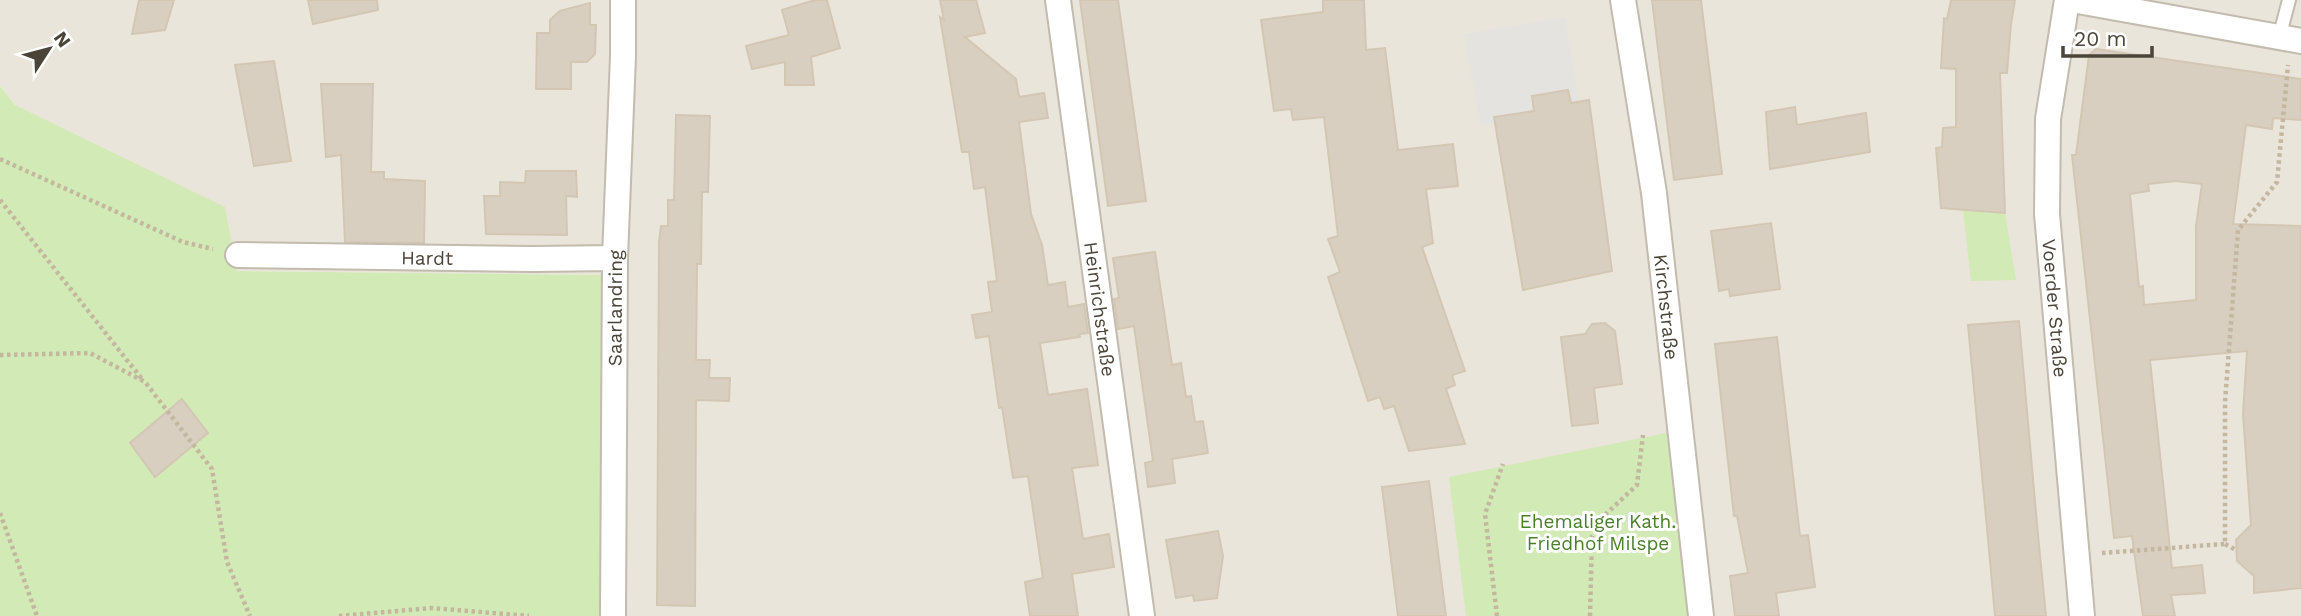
<svg xmlns="http://www.w3.org/2000/svg" width="2301" height="616" viewBox="0 0 2301 616" font-family="'Work Sans',sans-serif">
<rect width="100%" height="100%" fill="#f6f3ec"/>
<!-- residential -->
<polygon fill="#eae5da" points="0,0 2301,0 2301,616 604,616 601,275 237,271 15,105 0,86"/>
<!-- green -->
<g fill="#d2eab5">
<polygon points="0,86 15,105 225,207 237,271 602,275 604,616 0,616"/>
<polygon points="1963,210 2005,213 2016,280 1971,281"/>
<polygon points="1676,431 1696,616 1466,616 1449,477"/>
</g>
<!-- parking -->
<polygon fill="#e5e3e0" points="1565,17 1580,106 1480,125 1464,34"/>
<!-- building -->
<g fill="#d8cfc1" stroke="#d3c7b4" stroke-width="2" fill-rule="evenodd">
<polygon points="139,0 174,0 165,30 132,34"/>
<polygon points="308,0 377,0 378,10 313,24"/>
<polygon points="815,0 827,0 840,48 811,57 814,85 785,85 785,62 752,69 746,46 789,35 782,10"/>
<polygon points="940,0 976,0 985,33 965,37 1016,79 1019,97 1044,93 1048,118 1019,122 1031,214 1042,245 1048,285 1065,282 1068,307 1084,304 1088,333 1079,334 1080,337 1040,343 1048,395 1087,389 1098,465 1072,468 1083,539 1109,534 1114,567 1072,574 1078,616 1030,616 1025,582 1043,578 1028,476 1013,478 1002,407 999,408 989,336 976,338 972,315 992,312 988,282 997,281 985,187 974,189 969,152 962,152 940,17 944,20"/>
<polygon points="1080,0 1118,0 1146,201 1108,206"/>
<polygon points="1323,0 1364,0 1366,50 1385,48 1398,150 1453,144 1458,186 1426,189 1433,243 1422,247 1465,371 1452,375 1455,385 1446,389 1465,444 1409,451 1394,406 1384,409 1380,397 1368,401 1328,277 1340,272 1328,239 1338,236 1324,117 1293,120 1291,109 1274,111 1261,20 1323,12"/>
<polygon points="1652,0 1701,0 1722,174 1674,180"/>
<polygon points="1951,0 2015,0 2011,24 2007,73 2000,73 2005,213 1941,208 1936,148 1942,147 1943,128 1956,127 1956,69 1941,68 1944,18 1947,19"/>
<polygon points="590,3 590,25 596,25 595,54 587,62 571,62 571,89 536,89 537,33 550,33 550,20 560,11"/>
<path d="M2096,49L2301,79V120L2273,118L2272,129L2246,125L2233,224L2301,226V588L2254,593V576L2237,561L2236,540L2251,525L2243,414L2247,351L2150,360L2172,568L2202,565L2205,593L2171,595L2175,616H2143L2132,536L2114,538L2072,155H2076L2089,55ZM2176,181L2202,184L2196,226V300L2144,305L2143,286L2139,287L2130,194L2149,191L2148,184Z"/>
<polygon points="274,61 291,161 254,166 235,65"/>
<polygon points="321,84 373,84 371,172 384,172 384,179 425,181 424,243 345,242 341,155 326,157"/>
<polygon points="1568,90 1571,103 1589,100 1612,271 1523,290 1494,117 1534,111 1532,96"/>
<polygon points="1795,107 1797,125 1866,113 1870,152 1770,169 1766,112"/>
<polygon points="676,115 710,116 708,192 702,192 701,264 697,264 696,360 710,360 709,378 730,378 729,401 696,400 695,606 657,605 659,242 661,226 668,226 668,200 674,200"/>
<polygon points="526,171 576,171 577,197 566,196 567,235 486,234 484,196 500,196 500,182 525,183"/>
<polygon points="1771,223 1780,289 1730,296 1729,289 1719,291 1711,231"/>
<polygon points="1155,252 1172,365 1181,363 1186,397 1191,396 1195,422 1203,421 1208,453 1172,459 1175,483 1148,487 1145,463 1153,461 1134,326 1118,329 1114,299 1119,298 1113,258"/>
<polygon points="2019,321 2038,535 2046,616 1995,616 1988,539 1968,325"/>
<polygon points="1605,323 1615,331 1622,384 1594,388 1598,423 1572,426 1561,337 1585,334 1592,324"/>
<polygon points="1777,337 1800,536 1808,535 1815,587 1776,593 1779,616 1735,616 1730,576 1748,573 1737,516 1734,516 1715,344"/>
<polygon points="182,399 208,433 155,477 130,443"/>
<polygon points="1429,481 1446,616 1398,616 1382,487"/>
<polygon points="1218,531 1223,556 1217,598 1194,601 1193,595 1176,598 1166,540"/>
</g>
<g fill="none" stroke-linecap="round" stroke-linejoin="round">
<!-- service casing -->
<g stroke="#c2bbae" stroke-width="16">
<polyline id="service" points="2279,38 2289,0"/>
</g>
<!-- minor casing -->
<g stroke="#c2bbae" stroke-width="28">
<g id="minor">
<path id="s1" d="M1058,0L1142,616"/>
<path id="s2" d="M1623,0L1654,193L1701,616"/>
<path id="s3" d="M2067,0L2048,119L2047,214L2082,616"/>
<polyline points="2072,0 2301,41"/>
<path id="s4" d="M238,255L533,259L615,258"/>
<path id="s5" d="M613,616L615,258L623,56V0"/>
</g>
</g>
<!-- path -->
<g stroke="#c4b79f" stroke-width="4.5" stroke-dasharray="3.5 3.5" stroke-linecap="butt">
<polyline points="0,159 183,242 213,249"/>
<polyline points="0,200 142,379"/>
<polyline points="0,355 90,353 145,382 212,469 227,562 250,616"/>
<polyline points="0,513 37,616"/>
<polyline points="2225,544 2236,550"/>
<polyline points="2102,553 2225,544 2225,402 2238,230 2277,182 2288,65"/>
<polyline points="339,616 432,608 529,616"/>
<polyline points="1497,616 1485,514 1503,464"/>
<polyline points="1590,616 1592,536 1607,513 1637,485 1643,435"/>
</g>
<!-- service -->
<use href="#service" stroke="#fff" stroke-width="12"/>
<!-- minor -->
<use href="#minor" stroke="#fff" stroke-width="24"/>
</g>
<g text-anchor="middle" stroke-width="6" stroke-linejoin="round" paint-order="stroke">
<!-- street labels -->
<g font-size="19" fill="#4b4439" stroke="#fff">
<text dy="7" stroke="none"><textPath href="#s4" startOffset="189">Hardt</textPath></text>
<text dy="7" stroke="none"><textPath href="#s2" startOffset="310">Kirchstraße</textPath></text>
<text dy="7" stroke="none"><textPath href="#s5" startOffset="308">Saarlandring</textPath></text>
<text dy="7" stroke="none"><textPath href="#s1" startOffset="312">Heinrichstraße</textPath></text>
<text dy="7" stroke="none"><textPath href="#s3" startOffset="310">Voerder Straße</textPath></text>
</g>
<!-- park labels -->
<g font-size="19" fill="#4a7f2a" stroke="#fff">
<text x="1598" y="528">Ehemaliger Kath.<tspan x="1598" dy="22">Friedhof Milspe</tspan></text>
</g>
</g>
<!-- north arrow -->
<g transform="translate(49 49) rotate(54)" stroke="#ffffff" stroke-width="5" paint-order="stroke">
<path d="M0-5L12 26L0 18L-12 26Z" fill="#4b4439"/>
<text y="-10" font-size="19" font-weight="bold" text-anchor="middle" fill="#4b4439">N</text>
</g>
<!-- scale -->
<path d="M2063 46v10h89v-10" fill="none" stroke="#4b4439" stroke-width="3.5"/>
<text x="2074" y="46" font-size="21" fill="#4b4439" stroke="#ffffff" stroke-width="5" paint-order="stroke">20 m</text>
</svg>
